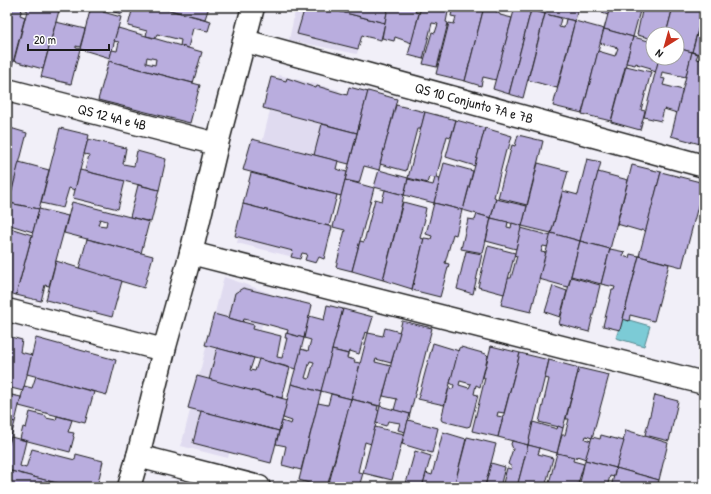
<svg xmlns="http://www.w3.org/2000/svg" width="711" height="494" viewBox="0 0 711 494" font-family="'Patrick Hand',sans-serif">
<rect width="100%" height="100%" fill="#f1eff8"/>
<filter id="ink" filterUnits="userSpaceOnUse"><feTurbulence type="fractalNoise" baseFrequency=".025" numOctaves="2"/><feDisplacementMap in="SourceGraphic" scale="8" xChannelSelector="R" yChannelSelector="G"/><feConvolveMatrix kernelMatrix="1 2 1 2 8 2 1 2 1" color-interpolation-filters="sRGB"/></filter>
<g filter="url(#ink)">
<!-- built -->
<g fill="#e0dbf0">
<polygon points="296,7 369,7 357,54 289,40"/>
<polygon points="279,75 339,90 297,258 237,243"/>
<polygon points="224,277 270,293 228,458 181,446"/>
</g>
<!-- water -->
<polygon fill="#7bcbd6" stroke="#55858c" points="622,318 650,326 644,346 616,338"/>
<!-- building -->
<g fill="#b9adde" stroke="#1c1c1c" fill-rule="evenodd">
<polygon points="7,7 28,7 27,10 22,9 20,15 25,17 10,74 7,73"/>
<polygon points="28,7 60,7 43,69 14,61"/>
<polygon points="91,7 103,9 103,12 121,17 110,58 80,49"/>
<polygon points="94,7 124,7 122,14"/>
<polygon points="133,7 152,7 152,8 157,10 158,7 156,7 158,7 211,21 208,31 193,28 188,48 180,46 181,40 157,34 155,38 146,36 147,31 128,26"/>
<polygon points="158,7 209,7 205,19"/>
<polygon points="305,7 322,7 385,23 381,40 368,37 362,35 358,49 297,34"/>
<polygon points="322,7 388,7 385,23"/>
<polygon points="388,7 421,7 421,8 416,7 415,12 419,13 412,43 395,37 394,41 382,38"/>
<polygon points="421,7 449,7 446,22 448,23 437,67 423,64 432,32 435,33 438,24 432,23 423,59 408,55"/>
<polygon points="453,7 484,7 465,81 436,74 449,23 454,24 456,17 451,16"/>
<polygon points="484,7 498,7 497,13 500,14 500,15 512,18 496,80 483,77 481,86 465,81"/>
<polygon points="515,7 520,7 531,10 509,94 493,89"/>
<polygon points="533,7 547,7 545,14 532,10"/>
<polygon points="547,7 578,7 575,21 545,14"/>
<polygon points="595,7 610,7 608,15 602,13 603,9"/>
<polygon points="610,7 641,7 633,37 604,29"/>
<polygon points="641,7 673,7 666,34 653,34 653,39 637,35 642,11 640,11"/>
<polygon points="673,7 704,7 692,52 677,48 677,34 666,34"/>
<polygon points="704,8 704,29 699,27"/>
<polygon points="531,10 545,14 523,98 509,94"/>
<polygon points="545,14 561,18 559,27 564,28 566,19 575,21 557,88 528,80"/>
<polygon points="575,21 604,29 582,113 553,106"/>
<polygon points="56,22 85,29 80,47 76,46 76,48 80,49 71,84 41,77"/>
<path d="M118,28L202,52L193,83L109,61L112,50L117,51L119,42L114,41ZM147,57L156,59L155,65L146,63Z"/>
<polygon points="604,29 633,37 611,121 582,114 598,51 615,56 618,48 600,43"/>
<polygon points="698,31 704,32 704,55 692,52"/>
<polygon points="633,37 653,42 653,58 659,58 656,72 650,70 651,68 637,64 638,64 636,63 635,65 626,63"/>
<polygon points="677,48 692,52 686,77 662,72 661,78 665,79 663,85 683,90 677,113 664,109 661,121 644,117 659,58 677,58"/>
<polygon points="692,52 698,54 696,59 702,60 703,55 704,55 704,128 700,144 671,136"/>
<polygon points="109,61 200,85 190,123 98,100"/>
<polygon points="626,66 651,72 641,110 645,111 640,130 611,122"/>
<polygon points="271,77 286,81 287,78 316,88 317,86 347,95 349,87 368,92 357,133 263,108"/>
<polygon points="368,91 397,99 379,170 364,166 359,183 345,180"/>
<polygon points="396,105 425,112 421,129 417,129 406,171 380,164"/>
<polygon points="425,112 456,120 451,137 447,136 436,178 440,179 434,203 404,195 408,179 433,185 435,178 429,177 427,183 408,178"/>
<polygon points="456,120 485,128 475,166 446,157"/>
<polygon points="322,124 357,133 349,164 314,155"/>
<polygon points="7,127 27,133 9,203 7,202"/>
<polygon points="60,128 89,135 75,190 69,188 63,208 41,203"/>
<polygon points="485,128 512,136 508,150 506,150 494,197 496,198 491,218 463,210"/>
<polygon points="518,135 543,141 527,205 498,198 512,145 515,146"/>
<polygon points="88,139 126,148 123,164 134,166 137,151 166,159 159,190 85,171 89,155 84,154"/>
<polygon points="252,139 338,161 336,169 347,172 341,196 243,170"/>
<polygon points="587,159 601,162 580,241 551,233 563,191 578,195"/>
<polygon points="19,162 49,170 39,209 9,203"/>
<polygon points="444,163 473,171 463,210 434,203"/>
<polygon points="538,163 568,171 551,233 522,226"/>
<polygon points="632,165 661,172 646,231 641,230 641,231 617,224"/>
<polygon points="80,170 125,181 118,209 73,198"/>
<polygon points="379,170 408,178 404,195 374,187"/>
<polygon points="598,172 628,180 610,249 580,241"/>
<polygon points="661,172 704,183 682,267 639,256"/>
<polygon points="251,173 337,195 329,226 243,204"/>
<polygon points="345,180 374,188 352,271 336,267 345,230 333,227"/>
<polygon points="138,185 159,190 151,222 130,217"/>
<polygon points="385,190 404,195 383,280 352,271 360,241 364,242 375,199 382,201"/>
<polygon points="496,199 527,206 522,226 491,218"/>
<path d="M72,202L149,222L141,253L64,233ZM100,219L107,221L106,226L98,225Z"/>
<polygon points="403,202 426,208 424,218 425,219 420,238 424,239 412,289 383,280"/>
<polygon points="9,203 39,209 33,232 7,224 7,212"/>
<polygon points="434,203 462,210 456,235 453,234 445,263 449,264 440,297 412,290 424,238 431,239 432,236 426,234"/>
<polygon points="243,204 332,227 324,259 319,257 316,263 305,260 307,254 302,253 300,259 291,257 293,251 235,236"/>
<polygon points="39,209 68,216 49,286 45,285 41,301 16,295"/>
<polygon points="477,214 491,218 483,253 461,249 468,219 475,220"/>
<polygon points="491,218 508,222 507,227 511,228 512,223 522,226 516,249 486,241"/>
<polygon points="7,227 32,235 16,295 7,292"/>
<polygon points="521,228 551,236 548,247 543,246 541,252 546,253 531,312 501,305 508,278 511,278 517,256 514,255 515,253"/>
<polygon points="551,233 580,241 568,287 539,279"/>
<polygon points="87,239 153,256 144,288 79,269"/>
<polygon points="580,241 610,249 601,284 571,276"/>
<polygon points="488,246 515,253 504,294 478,287"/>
<polygon points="610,249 625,252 623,256 629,258 630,254 639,256 620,330 603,326 612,290 614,290 615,287 601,284"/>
<polygon points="466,251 482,254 473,294 457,289"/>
<polygon points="639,256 669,264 654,321 630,315 629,321 623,319"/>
<polygon points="56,261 122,281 112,317 46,300"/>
<polygon points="571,277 600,285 589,332 559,324"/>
<polygon points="553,286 567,291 560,317 545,312"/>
<polygon points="243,288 312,305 304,338 287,334 288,330 270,325 244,319 243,322 229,318 235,293"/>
<path d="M327,305L343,309L321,392L291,384L301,349L308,351L311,340L304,338L309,316L324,320ZM310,361L314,362L309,379L305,378Z"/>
<polygon points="343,309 373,317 368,333 365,332 359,354 350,351 349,354 332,350"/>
<polygon points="214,314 254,325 253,329 281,336 277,357 282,358 287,338 285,338 286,333 304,338 296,369 205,345"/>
<polygon points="402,321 432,328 410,414 394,410 397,399 383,396"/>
<polygon points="385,328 400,332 391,363 376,359 375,362 391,366 380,406 351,399 368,333 383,336"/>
<polygon points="7,336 22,340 20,352 32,355 23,391 7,387"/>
<polygon points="36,338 116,360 107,395 27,374"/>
<polygon points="433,343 459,351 444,405 418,399"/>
<polygon points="491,346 520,353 504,413 498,412 497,416 503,417 498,437 472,431 485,378 483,377"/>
<path d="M461,347L486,354L488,356L480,387L476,385L474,394L478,395L470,426L467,427L442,421L441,419L449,388L453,389L454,385L450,383L459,348ZM460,381L471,384L469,388L459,385Z"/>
<polygon points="217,348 254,358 250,370 255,371 259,359 290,368 282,398 209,380"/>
<polygon points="332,350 348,354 347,358 355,360 354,362 360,363 351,399 321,391"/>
<polygon points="520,353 549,360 528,445 498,437"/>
<polygon points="549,360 579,368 563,428 539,422 549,379 545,378"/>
<polygon points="579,368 609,375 592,438 586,436 585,439 591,441 586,459 577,456 576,458 557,453 562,435 565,435 569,419 566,419"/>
<polygon points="36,376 94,392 85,423 19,406 24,386 32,388"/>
<polygon points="197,376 288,400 279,431 188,408"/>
<polygon points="291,384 321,392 301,470 282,465 286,446 276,444 282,421 291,424 292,421 283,418"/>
<polygon points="7,394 21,397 15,422 7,420"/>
<polygon points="331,394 351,399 327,487 322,487 299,480 318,403 328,405"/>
<polygon points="655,395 678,401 669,441 645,435"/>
<polygon points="351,399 378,406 377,410 379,411 371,444 365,442 358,472 363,473 359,487 344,487 329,483"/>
<polygon points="380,406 410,414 405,432 398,430 400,423 388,421 386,426 376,423"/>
<polygon points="201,411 279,431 271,463 193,443"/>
<polygon points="30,412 46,416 46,418 56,420 57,416 72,420 68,432 74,433 73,436 74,437 70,452 20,439 23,427 26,428"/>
<polygon points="7,420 15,422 7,451"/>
<polygon points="408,420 438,428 432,453 402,444"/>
<polygon points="533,422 557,429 558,426 563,428 557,453 528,445"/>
<polygon points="375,427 404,434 392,480 363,473"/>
<polygon points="626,430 668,443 659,480 616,468"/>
<polygon points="443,432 466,439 454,487 422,487 426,473 432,475"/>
<polygon points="601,435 624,441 616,468 585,460 592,437 600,439"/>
<polygon points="11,437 26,441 20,466 26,468 32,449 75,460 76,454 103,461 97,487 71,487 7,470 7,451"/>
<polygon points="467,437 496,444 485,486 481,485 481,487 454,487"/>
<polygon points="512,441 528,445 517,487 502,487 507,468 511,469 512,467 508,464 513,449 511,444"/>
<polygon points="528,445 540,448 538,454 553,458 545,487 517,487"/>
<polygon points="415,451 431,456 422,487 405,487"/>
<polygon points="557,453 574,457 573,461 584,464 577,487 548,487"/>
<polygon points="585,460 616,468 614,477 610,476 607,487 579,487"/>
<polygon points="491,463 505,467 500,487 485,487"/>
<polygon points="616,468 659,480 657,487 611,487"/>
<polygon points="7,470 68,486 68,487 7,487"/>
</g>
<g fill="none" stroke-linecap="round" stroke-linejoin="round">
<!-- street casing -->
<g stroke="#1c1c1c" stroke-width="25">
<g id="street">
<polyline points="245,41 704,166"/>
<polyline points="7,90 217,144"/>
<polyline points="191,253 704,383"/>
<polyline points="7,310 164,350"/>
<polyline points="138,456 259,487"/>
</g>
</g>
<!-- secondary casing -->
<g stroke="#1c1c1c" stroke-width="25">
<polyline id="secondary" points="129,487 138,456 164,350 191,253 217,144 253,7"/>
</g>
<!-- street -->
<use href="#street" stroke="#fff" stroke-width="22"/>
<!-- secondary -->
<use href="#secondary" stroke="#fff" stroke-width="22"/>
</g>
</g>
<g text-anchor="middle" stroke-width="3" stroke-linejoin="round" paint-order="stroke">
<!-- street labels -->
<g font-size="14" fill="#1c1c1c" stroke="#fff">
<text transform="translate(474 103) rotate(15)" y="5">QS 10 Conjunto 7A e 7B</text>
<text transform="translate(112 117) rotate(14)" y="5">QS 12 4A e 4B</text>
</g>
</g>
<!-- margin -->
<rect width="711" height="494" fill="none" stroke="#fff" stroke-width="24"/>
<rect x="12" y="12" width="687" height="470" fill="none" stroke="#1c1c1c" stroke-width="1.5" filter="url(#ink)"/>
<!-- north arrow -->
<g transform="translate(665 46) rotate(217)"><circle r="19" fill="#ffffff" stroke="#a4a4a4"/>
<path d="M0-3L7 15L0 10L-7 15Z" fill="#c8321e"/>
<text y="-6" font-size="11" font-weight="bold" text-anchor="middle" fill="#1c1c1c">N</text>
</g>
<!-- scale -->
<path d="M28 44v6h81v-6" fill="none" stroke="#1c1c1c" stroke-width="2"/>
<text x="34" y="44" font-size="12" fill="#1c1c1c" stroke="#ffffff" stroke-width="3" paint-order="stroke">20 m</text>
</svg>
